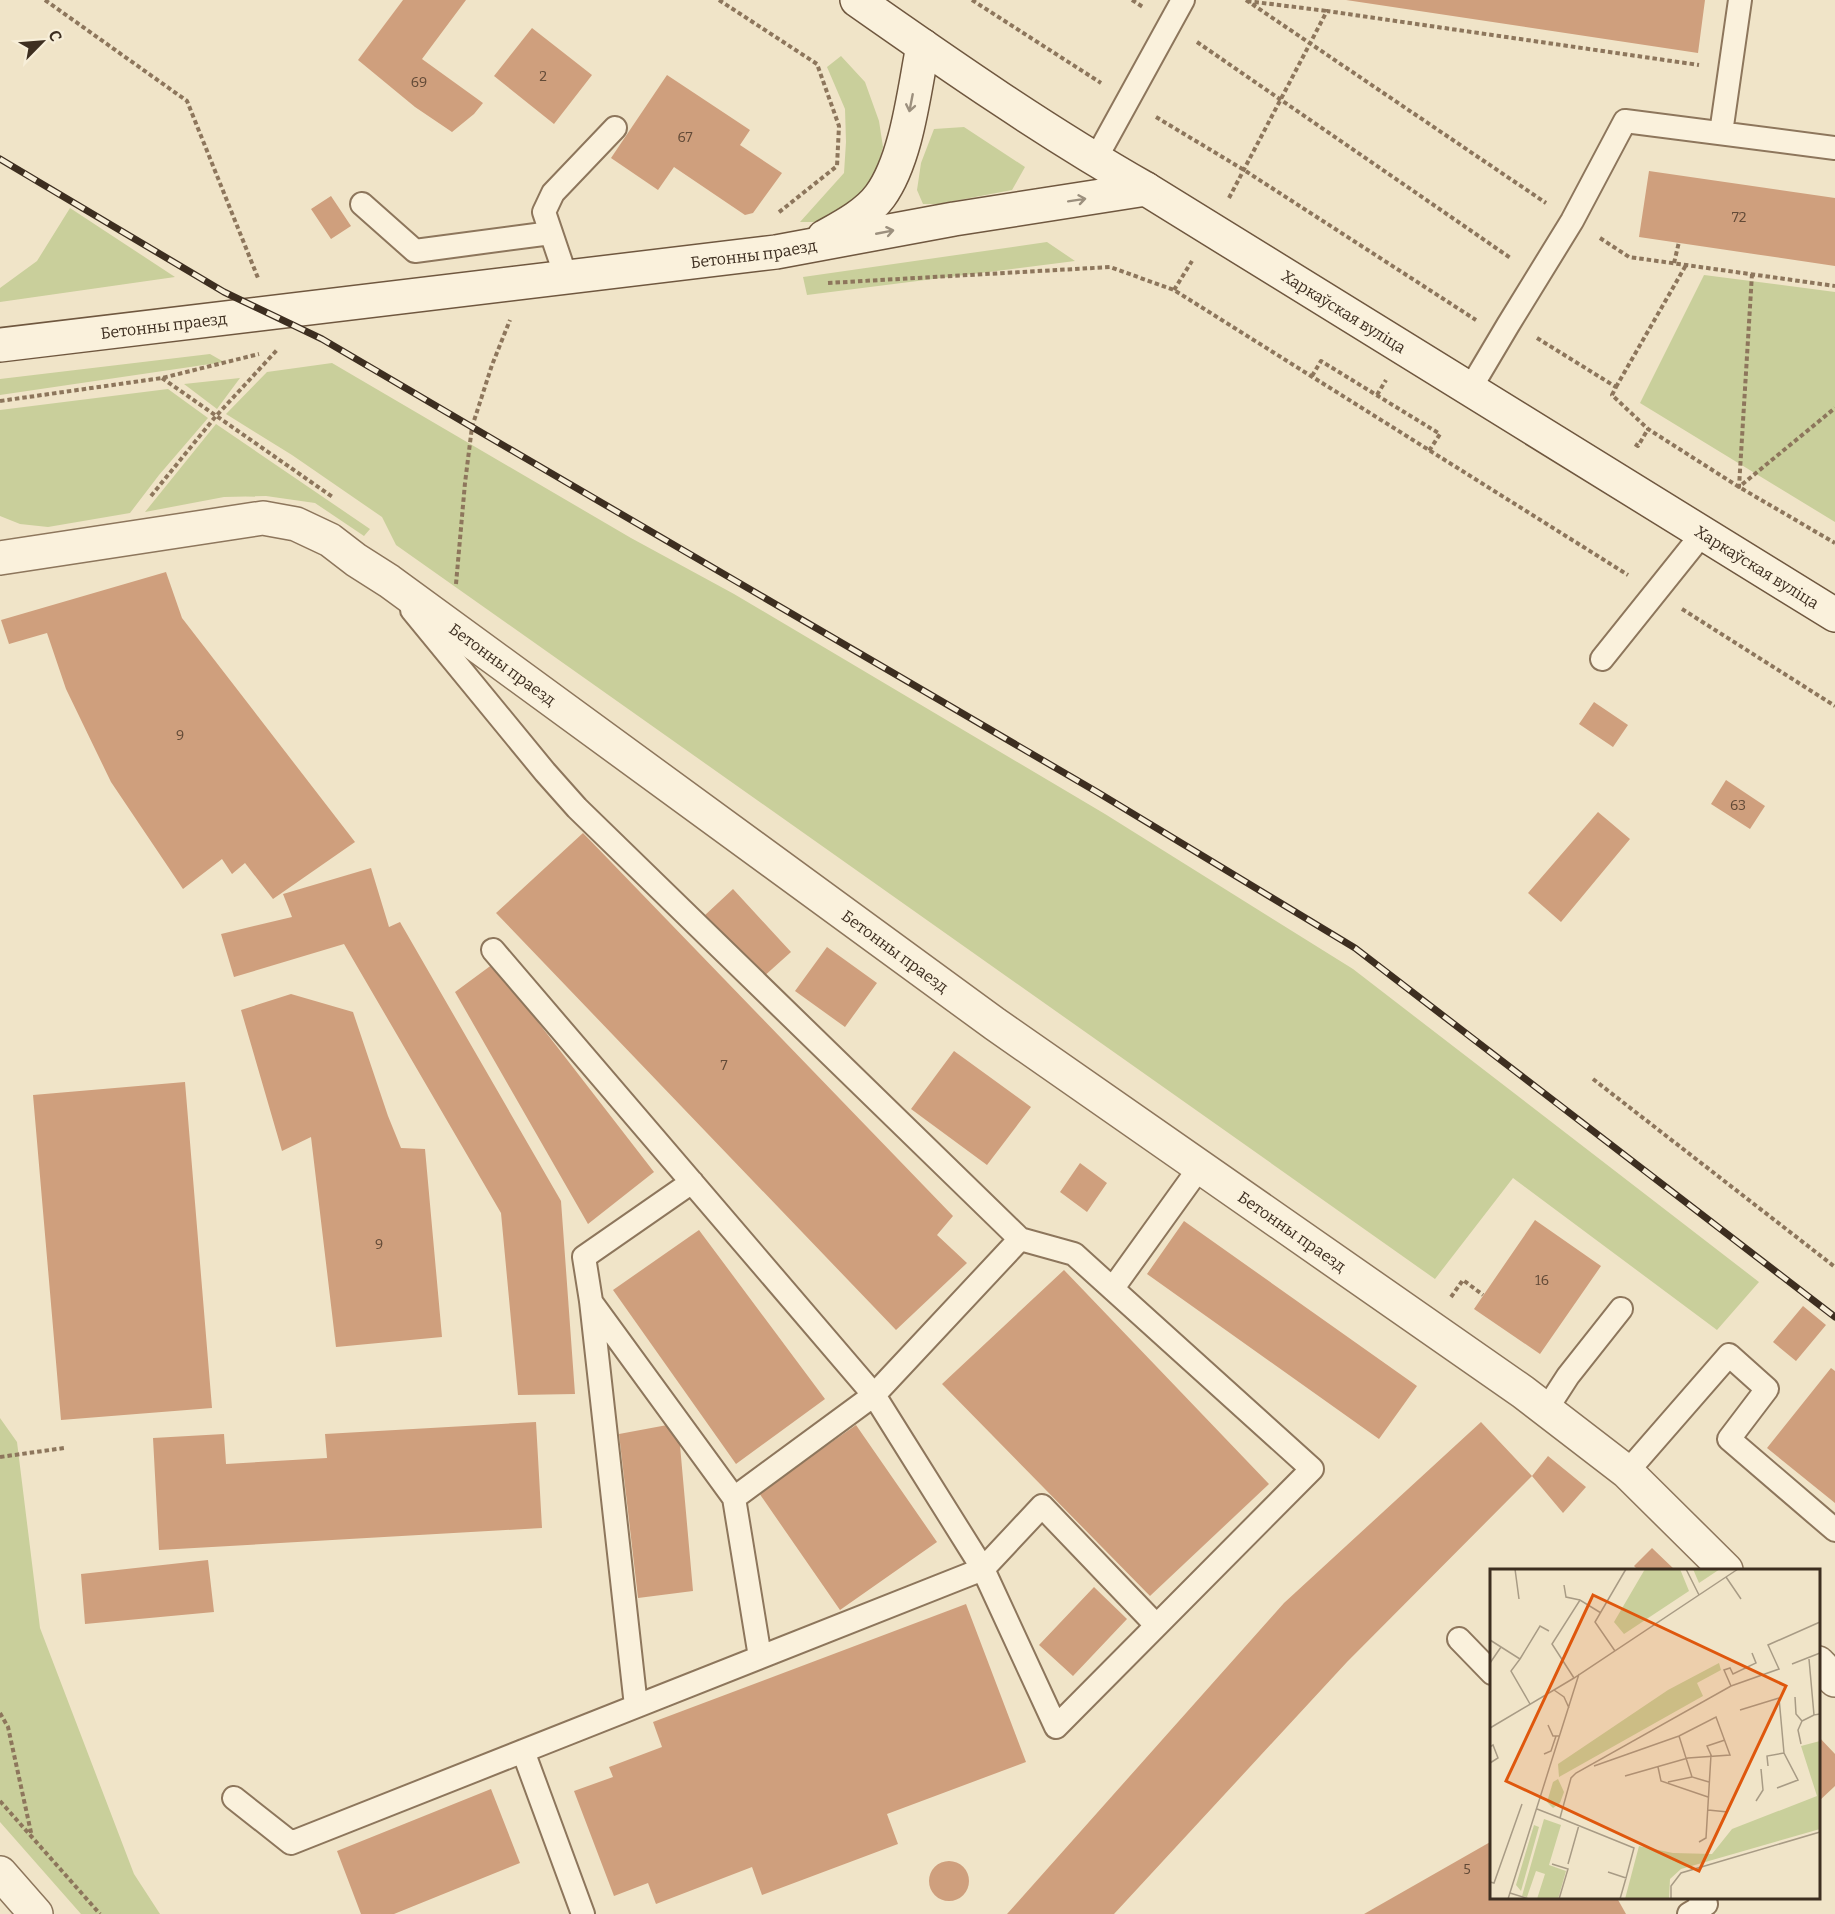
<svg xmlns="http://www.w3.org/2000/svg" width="1835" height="1914" viewBox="0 0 1835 1914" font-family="Bitter,serif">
  <rect width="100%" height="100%" fill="#f0e4c8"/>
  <path fill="#c9cf9b" d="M841 56 865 82 879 121 883 147 875 175 860 199 821 222H800L844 173 846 142 845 109 827 67Z
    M964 127 1025 167 1012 190 938 204H923L917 190 921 163 934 129Z
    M70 208 175 277 0 302V288L37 261Z
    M1047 242 1075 261 807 295 803 277Z
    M1704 275 1835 292V522L1640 403Z
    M210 354 224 362 0 395V379Z
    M332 363 631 538 734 594 1105 814 1353 969 1759 1282 1717 1330 1513 1178 1435 1279 396 545 382 517 292 455 226 414 267 372Z
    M240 378 217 409 184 384Z
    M168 389 208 418 159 475 130 513 48 527 20 524 0 516V410Z
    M216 424 370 529 364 536 315 503 266 496 224 497 145 512Z
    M0 1418 17 1442 40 1628 134 1874 160 1914H81L0 1822Z"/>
  <path fill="#cf9f7d" d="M403 0H466L422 59 483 103 474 114 452 132 415 107 358 60Z
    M1346 0H1705L1698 53Z
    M532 28 592 75 554 124 494 76Z
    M667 75 750 130 740 145 782 173 753 213 745 215 674 167 658 190 611 158Z
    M1649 171 1835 198V266L1639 237Z
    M331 196 351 226 331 239 311 209Z
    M166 572 182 618 355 842 273 899 245 863 232 874 222 859 183 889 111 782 66 689 47 633 9 644 1 620Z
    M1594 702 1628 725 1613 747 1579 724Z
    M1726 780 1765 806 1750 829 1711 804Z
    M1598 812 1630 839 1561 922 1528 893Z
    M583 833 953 1216 937 1235 967 1263 896 1330 496 913Z
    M371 868 389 927 400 922 561 1201 575 1394 518 1395 501 1213 344 944 234 977 221 934 292 917 283 894Z
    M733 889 791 952 762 978 704 916Z
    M827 947 877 983 845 1027 795 991Z
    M493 964 654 1172 588 1224 455 992Z
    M291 994 353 1012 388 1116 401 1148 425 1149 442 1337 336 1347 311 1137 282 1151 241 1010Z
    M954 1051 1031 1107 987 1165 911 1109Z
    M185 1082 212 1408 61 1420 33 1095Z
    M1080 1163 1107 1183 1087 1212 1060 1192Z
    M1535 1220 1601 1266 1540 1354 1474 1309Z
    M1184 1221 1417 1386 1379 1439 1147 1274Z
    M699 1230 825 1399 736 1464 613 1290Z
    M1064 1270 1269 1484 1150 1596 942 1384Z
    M1803 1306 1826 1325 1796 1361 1773 1342Z
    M1831 1368 1835 1371V1503L1767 1448Z
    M536 1422 542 1528 159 1550 153 1438 224 1434 226 1464 327 1458 325 1434Z
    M1481 1422 1532 1476 1347 1662 1114 1914H1007L1284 1603Z
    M678 1423 693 1591 638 1598 619 1434Z
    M856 1425 937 1542 840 1610 759 1493Z
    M1548 1456 1586 1487 1563 1513 1532 1476Z
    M1652 1548 1675 1570H1638L1634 1566Z
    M208 1560 214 1612 85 1624 81 1574Z
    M1094 1587 1127 1619 1073 1676 1039 1645Z
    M966 1604 1026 1762 887 1814 898 1844 762 1895 752 1867 656 1904 648 1883 614 1896 574 1791 613 1777 609 1767 662 1747 653 1722Z
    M1818 1736 1835 1754V1786L1818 1802Z
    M491 1789 520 1863 394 1914H361L337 1851Z
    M1492 1841V1898H1617L1626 1914H1364Z
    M929 1881a20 20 0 1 1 40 0a20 20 0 1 1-40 0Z"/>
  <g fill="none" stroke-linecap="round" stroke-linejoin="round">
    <g stroke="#8d765c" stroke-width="26">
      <path id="lane" d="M1721 133 1740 0
        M1095 160 1183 0
        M362 204 415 251 551 233
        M566 277 544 212 553 193 615 128
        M1470 389 1508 325 1572 221 1625 121 1835 148
        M412 610 545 772 577 808 1020 1239 874 1395 734 1498 760 1657
        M1602 659 1703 533
        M493 950 874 1395 983 1569 1056 1727 1312 1469 1074 1254 1020 1239
        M1113 1288 1200 1167
        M591 1302 734 1498
        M1546 1410 1568 1376 1621 1309
        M1627 1472 1729 1355 1767 1389 1729 1439 1835 1530
        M1459 1639 1492 1673
        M636 1706 591 1301 584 1257 692 1182
        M523 1751 583 1914
        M234 1798 291 1843 983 1569 1042 1506 1156 1625
        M1689 1914 1706 1904 1700 1898"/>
    </g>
    <g stroke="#8d765c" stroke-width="36">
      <g id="street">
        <path id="s1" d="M0 558 263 518 296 524 330 540 356 560 389 581 995 1024 1523 1392 1627 1472 1726 1570"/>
        <path d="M1818 1663 1835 1680"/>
        <path d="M0 1873 36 1914"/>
      </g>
    </g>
    <g stroke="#6f573f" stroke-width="36">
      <g id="secondary">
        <path id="s2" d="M857 0C951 66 1046 132 1146 189L1835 615"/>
        <path d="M824 237C842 227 867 214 880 196 907 159 914 91 923 46"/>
        <path id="s3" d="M0 345 776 252 954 219 1146 189"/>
      </g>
    </g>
    <path stroke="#8d765c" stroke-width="4" stroke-dasharray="4.5 3" stroke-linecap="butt" d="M45 0 187 101 258 278
      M719 0 817 64 839 126 837 166 778 213
      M972 0 1101 83
      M1132 0 1143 7
      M1246 0 1546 203
      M1247 1 1327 11
      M1197 42 1512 259
      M1156 117 1244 170 1476 320
      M1229 198 1327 11 1699 65
      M1600 238 1629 257 1835 286
      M1674 263 1679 242
      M1752 274 1739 487 1835 408
      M828 283 1110 267 1174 290 1628 575
      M1174 290 1192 261
      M1537 338 1616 387 1612 395 1648 429 1739 487 1835 543
      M1312 376 1321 361 1440 434 1429 451
      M162 378 334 498
      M1616 387 1686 265
      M1377 395 1386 380
      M0 401 162 378 259 354
      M1635 444 1638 446 1648 429
      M151 496 216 416 277 350
      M456 584 465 483 472 427 492 365 510 320
      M1682 609 1835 706
      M1593 1079 1835 1267
      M1451 1297 1463 1280 1483 1295
      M0 1457 64 1448
      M0 1713 8 1727 32 1837
      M0 1801 100 1914"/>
    <use href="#lane" stroke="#faf1dc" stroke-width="22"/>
    <use href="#street" stroke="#faf1dc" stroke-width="33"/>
    <use href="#secondary" stroke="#faf1dc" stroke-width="33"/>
    <g stroke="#3d2e20" stroke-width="7">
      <path id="rail" d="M0 159 224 292 322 339 472 427 1097 792 1355 948 1835 1317"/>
    </g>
    <use href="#rail" stroke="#f7eed8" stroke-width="4.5" stroke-dasharray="14" stroke-linecap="butt"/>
  </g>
  <defs><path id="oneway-shaft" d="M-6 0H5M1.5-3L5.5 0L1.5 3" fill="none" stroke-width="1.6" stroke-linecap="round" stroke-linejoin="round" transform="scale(1.5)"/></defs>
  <g stroke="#9c907e">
    <use href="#oneway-shaft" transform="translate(911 103) rotate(101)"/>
    <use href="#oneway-shaft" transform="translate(1077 200) rotate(-9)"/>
    <use href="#oneway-shaft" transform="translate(885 232) rotate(-11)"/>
  </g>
  <g text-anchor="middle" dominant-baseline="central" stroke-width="6" stroke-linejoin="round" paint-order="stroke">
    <g font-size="14" fill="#624a37">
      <text x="543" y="76">2</text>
      <text x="419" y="82">69</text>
      <text x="685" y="137">67</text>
      <text x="1739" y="217">72</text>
      <text x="180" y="735">9</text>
      <text x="1738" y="805">63</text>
      <text x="724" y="1065">7</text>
      <text x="379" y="1244">9</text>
      <text x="1542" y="1280">16</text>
      <text x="1467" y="1869">5</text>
    </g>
    <g font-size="16" fill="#3d2e20" stroke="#f7eed8">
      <text stroke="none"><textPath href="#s3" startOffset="759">Бетонны праезд</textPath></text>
      <text stroke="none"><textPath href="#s2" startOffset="578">Харкаўская вуліца</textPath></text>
      <text stroke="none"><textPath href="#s3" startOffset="165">Бетонны праезд</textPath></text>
      <text stroke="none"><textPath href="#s2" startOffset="1064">Харкаўская вуліца</textPath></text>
      <text stroke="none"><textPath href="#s1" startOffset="550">Бетонны праезд</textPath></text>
      <text stroke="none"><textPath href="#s1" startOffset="1036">Бетонны праезд</textPath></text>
      <text stroke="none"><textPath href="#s1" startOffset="1522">Бетонны праезд</textPath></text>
    </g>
  </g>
  <g transform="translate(1490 1569)">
    <rect width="330" height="330" fill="#f0e4c8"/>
    <path d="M155 0H190L199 22 134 65 124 53ZM203 0H230L209 14ZM229 94 231 101 207 114 213 127 69 208 68 195 178 121ZM330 172V260L191 300 180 310 179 330H135L149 277 183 284 222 285 242 260 327 227 311 177ZM68 210 74 223 70 234 63 239 57 233 63 213ZM54 250 71 256 59 296 76 302 68 330H47L55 305 46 302 37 328 32 327ZM44 256 49 258 31 322 26 316Z" fill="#c9cf9b"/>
    <path fill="none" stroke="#a89b85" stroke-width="1.5" d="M25 0 29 30M196 0 209 26M236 8 251 30M74 16 76 28 90 31M0 71 30 90 21 102 40 135M125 82 105 53 136 0M30 90 50 57 59 62M319 90 324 146 330 145M0 94 11 78M302 95 330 84M84 109 62 75 90 31 111 44M241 117 234 101 240 99 243 105 266 94 262 84M64 121 74 128 79 139M305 128 306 145 312 152 324 146M250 141 289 129 294 184 308 211 287 219M58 156 63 167H69M0 159 84 109 248 0M311 175 308 161 312 152M0 178 3 176 8 189 0 194M54 185 61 182 66 167M104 197 189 167 202 208 219 213M278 197 277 187 294 184M168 198 171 212 218 228M135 207 198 189 240 186 226 148 189 167M178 213 202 208M266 232 273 221 271 200M47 240 70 249 81 209 86 204 241 117 289 100 278 76 330 53M218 241 238 243M70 249 144 279 136 309 118 303M209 273 216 269 221 186 217 177 235 171M62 295 78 300 69 330M78 295 89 256M0 313 4 314 32 235M20 324 39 330M18 330 89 105M130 330 136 309M181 330V317L191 304 330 263"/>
    <path fill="#df570d" fill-opacity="0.15" stroke="#df570d" stroke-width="3" d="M103 26 296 117 209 302 16 212Z"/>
    <rect width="330" height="330" fill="none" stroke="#3d2e20" stroke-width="3"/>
  </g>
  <g transform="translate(42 42) rotate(65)" stroke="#f7eed8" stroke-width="4.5" paint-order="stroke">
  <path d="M0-4.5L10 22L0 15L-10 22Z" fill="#3d2e20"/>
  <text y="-9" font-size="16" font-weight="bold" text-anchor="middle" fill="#3d2e20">С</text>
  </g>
</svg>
